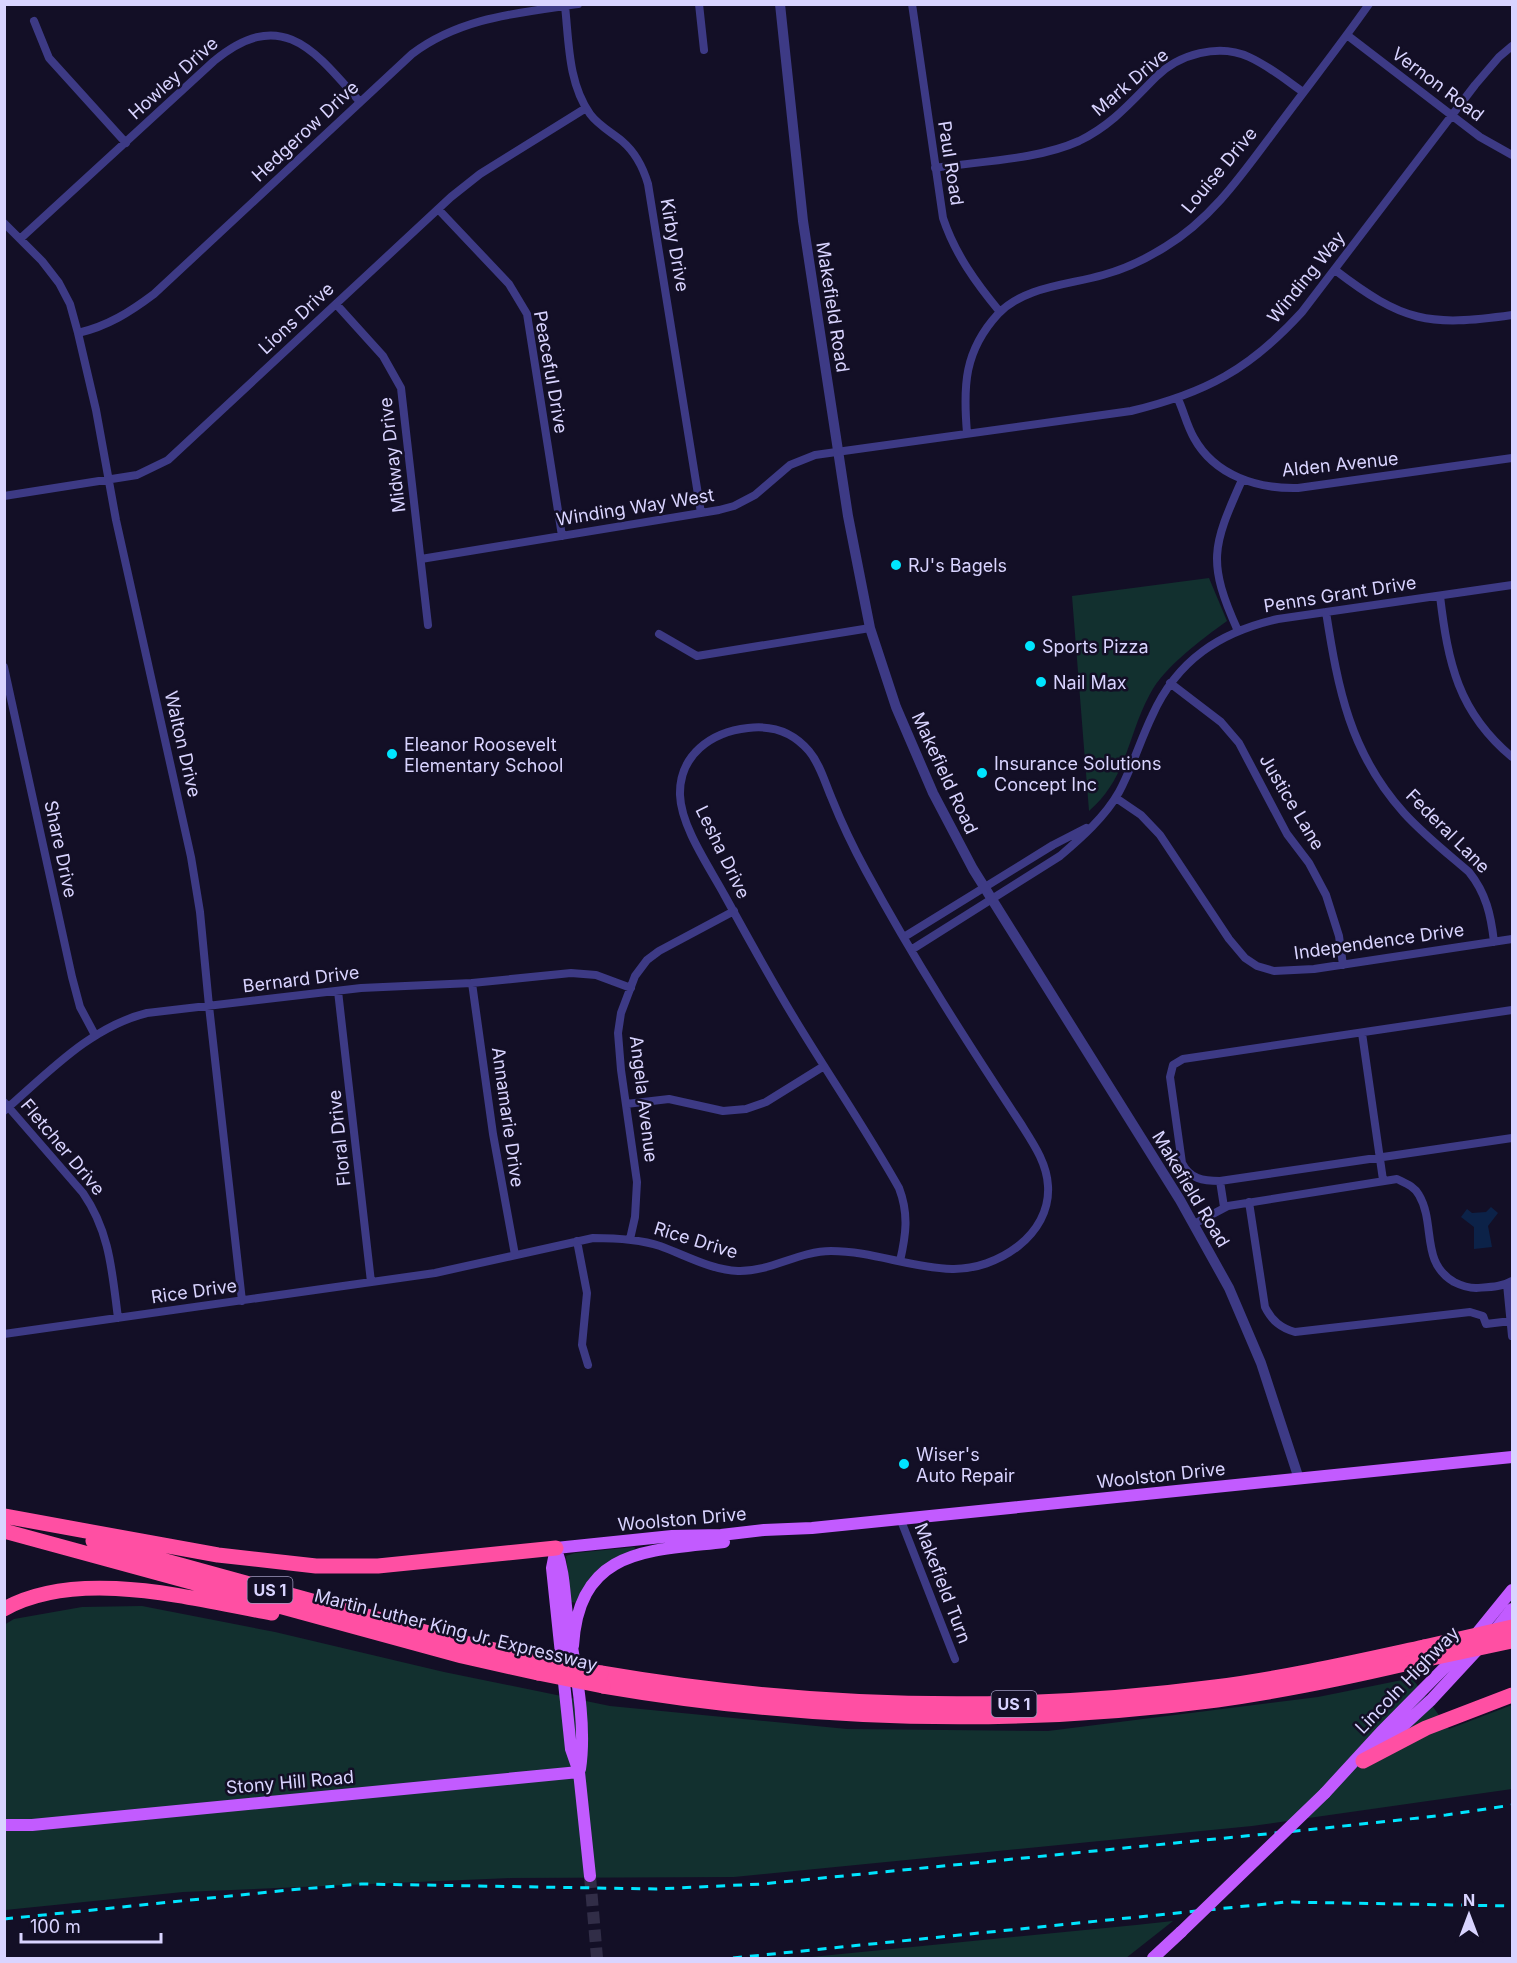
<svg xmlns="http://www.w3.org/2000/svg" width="1517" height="1963" viewBox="0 0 1517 1963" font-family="Inter,sans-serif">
  <rect width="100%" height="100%" fill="#130f26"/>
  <path fill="#12302f" d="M1209 578 1227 621C1202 639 1164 667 1150 694 1127 736 1128 777 1089 811L1072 596Z
    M635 1547 634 1550 577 1603 571 1602 566 1556 575 1553Z
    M142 1606 275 1632 444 1672 610 1706 847 1729 1048 1731 1318 1697 1412 1678 1449 1729 1512 1705V1789L1252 1826 734 1877 511 1878 183 1892 5 1910 4 1625 14 1619 82 1607Z
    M1173 1921 1126 1958H801L1136 1925Z"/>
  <path fill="#0c2248" d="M1491 1207 1498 1213 1488 1226 1492 1247 1474 1249V1227L1461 1217 1467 1209 1472 1213 1486 1212Z"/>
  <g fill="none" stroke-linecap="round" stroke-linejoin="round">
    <path stroke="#312d47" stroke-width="12" stroke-dasharray="12 6" stroke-linecap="butt" d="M590 1876 597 1958"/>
    <path stroke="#3d3a85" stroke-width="8" d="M699 4 704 50
      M912 4 943 218C955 254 976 283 1000 312
      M565 6C569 42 568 83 590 114 598 125 611 132 622 141 635 152 643 167 648 184L701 513
      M34 21 49 58 126 143
      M1347 35 1480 137 1512 155
      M935 168C980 161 1037 160 1079 141 1112 125 1131 102 1156 77 1179 54 1219 43 1249 57 1269 66 1286 80 1303 92
      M438 209 509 284 527 314 562 536
      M4 223 42 261 59 283 70 304 78 333 96 410 116 520 191 857 200 912 209 1006 242 1301
      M20 239 214 61C282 5 315 51 360 102
      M1335 270C1403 322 1428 327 1512 315
      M336 304 383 356 401 388 428 625
      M78 333C108 326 130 312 154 294L412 54C461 17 519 13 578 4
      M1178 399C1184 412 1187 426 1194 438 1215 476 1258 489 1298 488L1512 458
      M967 433C963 386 964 351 998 314 1025 286 1068 285 1103 275 1125 269 1146 259 1165 247 1215 217 1247 167 1282 121 1311 82 1341 44 1369 4
      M4 496 137 475 168 460 451 197 480 174 586 108
      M421 559 719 510 734 506 755 495 790 465 815 455 1131 411C1206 393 1250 369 1302 312L1475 85 1499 57 1512 46
      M1440 596C1448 663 1458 712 1512 757
      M1326 612C1338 689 1350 753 1404 813 1424 835 1447 853 1469 872 1486 893 1491 915 1494 942
      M1238 631C1207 562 1212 547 1242 480
      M659 634 697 656 870 628
      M4 667 72 977 80 1007 95 1035
      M1170 683 1221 722 1239 743 1287 834 1309 863 1326 895 1339 936 1343 965
      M1116 798 1141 815 1160 835 1229 939 1245 958 1257 966 1274 971 1314 969 1512 939
      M904 937 1053 845 1086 828
      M911 950 1060 856C1081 838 1105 817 1119 792 1132 768 1140 741 1152 716 1177 660 1220 632 1278 619L1512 585
      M472 983 493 1134 515 1255
      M338 991 371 1282
      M1512 1010 1183 1059 1173 1065 1170 1077 1182 1163C1190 1179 1203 1181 1220 1181L1512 1138
      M1362 1033 1383 1180
      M4 1102 83 1193C110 1232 112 1272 118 1318
      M626 1104 669 1099 723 1111 746 1109 766 1102 824 1066
      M4 1111C48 1073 90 1027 147 1013L361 988 472 983 571 973 596 975 631 988
      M1220 1181 1224 1207
      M1249 1202 1265 1307C1272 1321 1281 1328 1295 1332L1470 1312 1483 1316 1486 1324 1511 1321
      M1194 1224 1228 1206 1397 1179C1405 1183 1414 1186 1419 1195 1436 1224 1420 1262 1454 1282 1462 1286 1468 1288 1476 1288 1489 1287 1502 1287 1512 1281
      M630 1239 635 1217 637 1182 621 1070 618 1033 621 1013 635 976 647 960 659 951 734 911
      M577 1241 587 1293 582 1345 588 1365
      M1507 1284 1512 1336
      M4 1334 435 1273 593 1238C616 1238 639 1239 660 1246 685 1255 711 1270 738 1271 770 1272 799 1251 831 1251 872 1251 911 1268 952 1269 997 1270 1051 1235 1048 1186 1047 1163 1033 1143 1021 1124 967 1042 913 958 866 871 853 847 842 824 832 799 825 783 820 764 809 751 793 732 772 725 748 728 711 732 679 755 680 795 681 827 710 868 725 896 748 938 771 980 796 1021 830 1077 867 1131 899 1188 909 1214 906 1235 900 1261
      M900 1518 955 1659"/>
    <path stroke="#3d3a85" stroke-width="10" d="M780 4 803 221 848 516 870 628 896 707 933 793 973 869 1180 1200 1229 1288 1261 1363 1299 1479"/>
    <path stroke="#c25bff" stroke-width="12" d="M556 1548 672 1536 721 1535 764 1530 812 1528 1512 1457
      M556 1548 552 1568 571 1749 579 1772 590 1876
      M556 1549C565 1573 564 1597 568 1622 575 1668 587 1723 580 1769
      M1493 1633 1512 1609
      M1473 1638 1512 1590
      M573 1646C579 1548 648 1551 724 1542
      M1379 1748 1431 1700 1481 1646
      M1325 1793 1381 1732 1461 1651
      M4 1825H32L579 1772
      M1153 1958 1181 1932"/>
    <path stroke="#ff4fa3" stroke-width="15" d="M4 1516 218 1555 316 1566H378L556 1548
      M4 1531 462 1656 538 1673
      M93 1541 465 1643 536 1660
      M4 1609C79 1567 193 1599 272 1613
      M601 1673C805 1708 1010 1714 1215 1687 1285 1678 1355 1662 1424 1647
      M603 1686C807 1721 1012 1727 1217 1700 1282 1691 1345 1678 1409 1663
      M1363 1761 1426 1728 1512 1695"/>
    <path stroke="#00e5ff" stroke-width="3" stroke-dasharray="9 8" stroke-linecap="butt" d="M4 1919 289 1890 361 1884 656 1889 762 1884 1306 1830 1446 1815 1512 1805
      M733 1958 1286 1902 1512 1906"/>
    <path stroke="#c25bff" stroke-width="12" d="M1181 1932 1325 1793"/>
    <path stroke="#ff4fa3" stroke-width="15" d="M1424 1647 1512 1627
      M536 1660 601 1673
      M1409 1663 1512 1641
      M538 1673 603 1686"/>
  </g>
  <g fill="#00e5ff" stroke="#130f26" stroke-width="2">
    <circle cx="896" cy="565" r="6"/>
    <circle cx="1030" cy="646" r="6"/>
    <circle cx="1041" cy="682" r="6"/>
    <circle cx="392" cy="754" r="6"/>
    <circle cx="982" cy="773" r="6"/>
    <circle cx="904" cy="1464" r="6"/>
  </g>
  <g text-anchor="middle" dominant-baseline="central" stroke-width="5" stroke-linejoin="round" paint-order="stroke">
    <g fill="#130f26" stroke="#9e99be" stroke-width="1.5">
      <rect x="247.5" y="1577" width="45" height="26" rx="4.5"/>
      <rect x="991.5" y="1691" width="45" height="26" rx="4.5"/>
    </g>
    <g font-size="16" font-weight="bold" fill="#d9d4ff">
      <text x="270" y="1590">US 1</text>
      <text x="1014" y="1704">US 1</text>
    </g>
    <g font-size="18" fill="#d9d4ff" stroke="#130f26">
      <text transform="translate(173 78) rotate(-42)">Howley Drive</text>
      <text transform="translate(1130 82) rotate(-40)">Mark Drive</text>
      <text transform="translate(1438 84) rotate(37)">Vernon Road</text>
      <text transform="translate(305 131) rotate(-43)">Hedgerow Drive</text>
      <text transform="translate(951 163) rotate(81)">Paul Road</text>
      <text transform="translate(1219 170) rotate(-50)">Louise Drive</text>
      <text transform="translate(675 245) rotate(80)">Kirby Drive</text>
      <text transform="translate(1306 277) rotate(-51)">Winding Way</text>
      <text transform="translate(833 307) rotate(81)">Makefield Road</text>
      <text transform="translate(296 318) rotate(-43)">Lions Drive</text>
      <text transform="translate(551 372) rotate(80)">Peaceful Drive</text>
      <text transform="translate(392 455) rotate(-97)">Midway Drive</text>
      <text transform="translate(1340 464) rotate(-6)">Alden Avenue</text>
      <text transform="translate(635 507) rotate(-9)">Winding Way West</text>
      <text transform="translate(1340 594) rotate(-9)">Penns Grant Drive</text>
      <text transform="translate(183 744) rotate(77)">Walton Drive</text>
      <text transform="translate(945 773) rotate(65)">Makefield Road</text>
      <text transform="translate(1292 802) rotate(59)">Justice Lane</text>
      <text transform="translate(1448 831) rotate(45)">Federal Lane</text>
      <text transform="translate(61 849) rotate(78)">Share Drive</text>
      <text transform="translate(723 852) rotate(64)">Lesha Drive</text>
      <text transform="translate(1379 941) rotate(-8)">Independence Drive</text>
      <text transform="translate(301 979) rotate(-7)">Bernard Drive</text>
      <text transform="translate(644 1099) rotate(83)">Angela Avenue</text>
      <text transform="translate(508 1117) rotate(82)">Annamarie Drive</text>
      <text transform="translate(339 1138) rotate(-96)">Floral Drive</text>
      <text transform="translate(63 1147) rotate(50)">Fletcher Drive</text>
      <text transform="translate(1191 1189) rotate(59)">Makefield Road</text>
      <text transform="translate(696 1240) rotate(17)">Rice Drive</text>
      <text transform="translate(194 1291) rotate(-8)">Rice Drive</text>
      <text transform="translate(1161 1475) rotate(-6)">Woolston Drive</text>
      <text transform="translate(682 1519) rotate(-5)">Woolston Drive</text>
      <text transform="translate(943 1583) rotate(69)">Makefield Turn</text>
      <text transform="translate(456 1630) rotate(14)">Martin Luther King Jr. Expressway</text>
      <text transform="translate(1407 1680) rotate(-46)">Lincoln Highway</text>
      <text transform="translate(290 1782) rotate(-5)">Stony Hill Road</text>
    </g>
    <g font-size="18" fill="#d9d4ff" stroke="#130f26" text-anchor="start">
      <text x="908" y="565">RJ's Bagels</text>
      <text x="1042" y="646">Sports Pizza</text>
      <text x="1053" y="682">Nail Max</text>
      <text x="404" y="744">Eleanor Roosevelt<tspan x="404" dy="21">Elementary School</tspan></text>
      <text x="994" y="763">Insurance Solutions<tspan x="994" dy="21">Concept Inc</tspan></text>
      <text x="916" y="1454">Wiser's<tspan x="916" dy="21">Auto Repair</tspan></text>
    </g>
  </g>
  <rect width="1517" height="1963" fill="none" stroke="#d9d4ff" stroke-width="12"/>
  <g transform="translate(1469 1915)" stroke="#130f26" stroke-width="4.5" paint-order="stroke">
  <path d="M0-4.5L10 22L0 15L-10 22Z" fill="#d9d4ff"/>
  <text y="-9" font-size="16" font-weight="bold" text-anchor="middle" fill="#d9d4ff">N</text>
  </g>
  <path d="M21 1933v9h140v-9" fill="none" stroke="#d9d4ff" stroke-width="3"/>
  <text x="30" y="1933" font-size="18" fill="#d9d4ff" stroke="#130f26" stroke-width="4.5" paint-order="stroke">100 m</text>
</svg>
